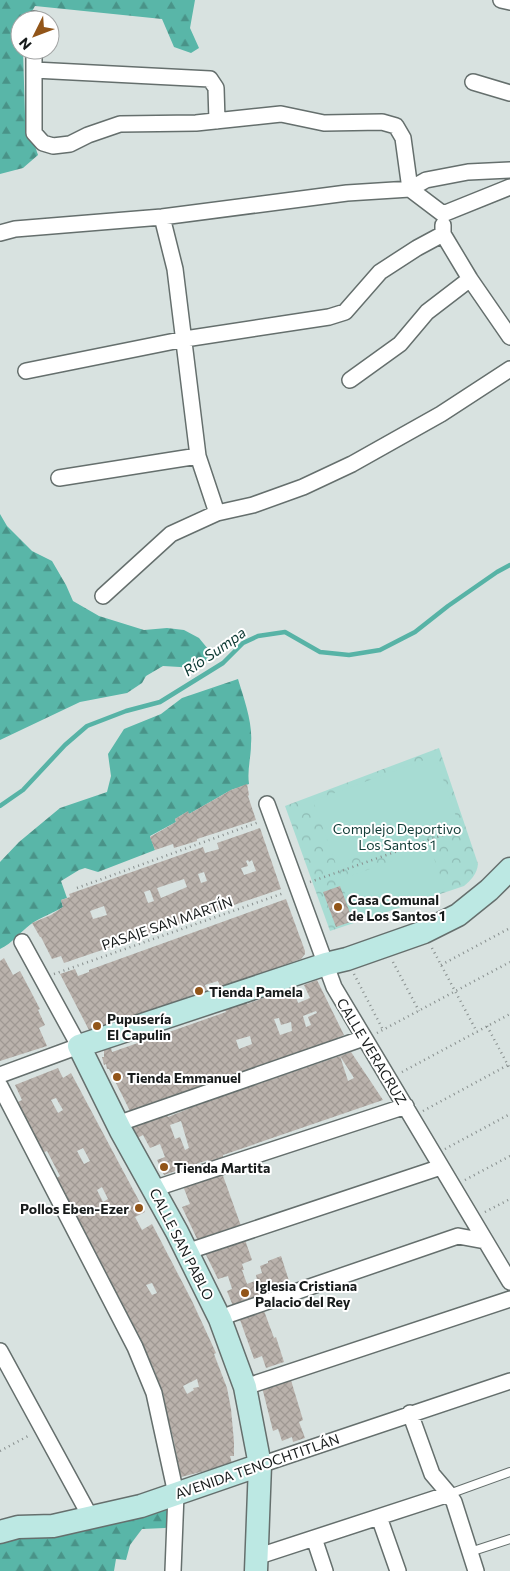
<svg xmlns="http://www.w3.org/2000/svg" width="510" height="1571" viewBox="0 0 510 1571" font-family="Commissioner,sans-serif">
  <defs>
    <pattern id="forest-firs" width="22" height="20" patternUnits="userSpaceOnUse" patternTransform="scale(1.25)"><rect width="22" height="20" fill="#59b6a8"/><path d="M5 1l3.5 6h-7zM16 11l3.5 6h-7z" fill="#499388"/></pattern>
    <pattern id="park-crowns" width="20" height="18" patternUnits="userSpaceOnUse" patternTransform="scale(1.25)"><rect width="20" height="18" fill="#a7dcd3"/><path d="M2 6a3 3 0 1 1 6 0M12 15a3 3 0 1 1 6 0" fill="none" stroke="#8fbcb5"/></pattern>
    <pattern id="building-cross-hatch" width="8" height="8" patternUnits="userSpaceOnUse" patternTransform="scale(1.25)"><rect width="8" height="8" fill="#bab2ac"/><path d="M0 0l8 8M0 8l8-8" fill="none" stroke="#9f9893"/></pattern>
  </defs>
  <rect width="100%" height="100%" fill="#d8e2e0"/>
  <path fill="url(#forest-firs)" d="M0 0H195L190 28 199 48 191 53 174 47 162 19 35 6 27 20H20V50H23L25 116 38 155 23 168 0 174Z
    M0 514 7 526 32 551 52 561 66 585 73 601 99 616 144 630 167 628 184 630 199 638 208 649V660L197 668 163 666 146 676 142 683 127 693 80 702 0 740Z
    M238 679C244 699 253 723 251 744 251 758 247 770 249 784L231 790 189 814 187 812 175 819 176 822 150 836 155 850 98 872 85 868 79 870 61 881 67 898 61 900 63 907C53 913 41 917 31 924 20 932 13 943 0 949V862L19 842 60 808 107 792 111 776 108 754 124 729 161 714 182 698Z
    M172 1508V1526L165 1528 142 1529 130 1545 126 1560 116 1559 114 1571H0V1543L25 1537H51Z"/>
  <path fill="url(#park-crowns)" d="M439 748 478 864C477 874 471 880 464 886L330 931 285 806Z"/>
  <path fill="#a7dcd3" d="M435 756 458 822 336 864 313 801Z
    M430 847 445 889 355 920 340 880Z"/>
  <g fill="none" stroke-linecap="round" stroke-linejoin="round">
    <path stroke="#57b3a6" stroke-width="4.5" d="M0 806 23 790 65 745 87 726 126 711 160 702 223 663 243 643 258 636 285 632 320 652 349 655 380 650 415 632 448 606 497 572 510 565"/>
  </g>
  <path fill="url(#building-cross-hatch)" fill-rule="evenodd" d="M247 784 249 795 248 796 256 820 197 839V841L174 848 173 844 155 850 150 837 176 822 175 819 188 811 189 814 231 790Z
    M260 828 281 889 64 963 61 956 52 959 41 937H40L32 923 51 915 63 907 61 900 70 897 69 894 203 847 205 853 219 849 217 843ZM248 860 249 862 252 860 256 871 244 875 241 868 248 866 246 861ZM204 872 207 881 201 883 198 874ZM184 879 187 887 161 898 157 888ZM150 890 154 901 148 903 144 892ZM104 906 107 915 93 919 90 911Z
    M340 886 353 921 336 927 323 892Z
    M286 899 305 951V954L301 959 221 988 218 981 205 985 207 990 90 1032 60 974 75 969 78 976 89 972V970Z
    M4 958 13 975 20 971 40 1009 38 1010 45 1025 39 1028 47 1046 0 1061V961Z
    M317 980 344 1035 327 1043 192 1089 193 1091 166 1100 165 1098 130 1111 109 1069H107L106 1064 104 1065 102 1057H104V1050L111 1048 112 1052 115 1051 226 1012 225 1010 247 1002V1004L266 997V996L280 991 281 992 293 988 298 1003 310 998 304 985ZM316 1011 317 1013 308 1017 311 1025 306 1027 303 1016ZM279 1018 281 1025 291 1022 292 1031 280 1035 274 1019ZM250 1036 252 1044 239 1049 236 1040Z
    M351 1052 383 1100 223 1155V1157L209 1162 208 1160 164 1175 157 1160 165 1157 160 1144 150 1148 143 1135 137 1138 131 1126 162 1111 164 1116 167 1115 168 1117 190 1108 188 1105 204 1102 340 1056 348 1081 354 1078 340 1056ZM181 1121 189 1148 185 1150 180 1137 175 1139 170 1125Z
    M58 1068 63 1078 71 1073 145 1212 135 1217 142 1230 152 1224 192 1301 216 1353 214 1354 227 1388 231 1409 234 1442V1456H230L232 1464 181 1477 173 1437 161 1396H164L153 1367 82 1229H83L55 1179 60 1176 47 1151 42 1153 16 1103 22 1100 15 1085ZM56 1098 63 1110 58 1113 51 1100ZM83 1148 90 1161 84 1164 77 1151ZM102 1187 108 1199 103 1202 97 1190ZM152 1283 157 1293 152 1295 146 1285ZM197 1379 199 1387 193 1388 194 1390 187 1394 183 1386Z
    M222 1173 241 1226 198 1241 182 1207 190 1204 183 1186Z
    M244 1237 252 1260 242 1264 244 1270H242L247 1284 257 1280 256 1275 262 1273 260 1266 268 1263V1261L281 1256 291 1287 233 1306 227 1291 232 1289 228 1276 218 1279 204 1251Z
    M263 1308 274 1338 276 1337 284 1362 266 1368 262 1356 254 1359 239 1317Z
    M290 1377 303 1420 299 1422 305 1438 293 1442 292 1437 282 1441 278 1429 273 1431 262 1387Z"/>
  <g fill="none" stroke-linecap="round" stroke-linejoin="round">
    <g stroke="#656f6d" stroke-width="10">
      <path id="lane" d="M449 1494 510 1472
        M470 1552 510 1539"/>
    </g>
    <g stroke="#656f6d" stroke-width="18">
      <path id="street" d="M501 0 510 2
        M34 19V20
        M34 50V133L43 143 53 146 70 144 88 135 120 124 196 123 281 114 324 123 382 122 396 126 403 138 410 189 426 180 468 172 510 170
        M34 70 210 79 216 88 217 121
        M473 82 510 93
        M162 217 175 269 198 456 217 513
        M443 225V234L470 279 510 337
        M0 233 15 229 162 217 347 193 410 189 443 214 510 187
        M26 371 185 339 329 317 345 312 380 272 417 248 443 234
        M350 380 400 344 427 312 470 279
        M59 478 198 456
        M103 596 171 534 217 513 253 505 303 487 352 464 441 414 510 369
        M267 804 334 987 510 1282
        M0 1075 79 1046 22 942
        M0 1086 135 1347 154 1393 176 1494 173 1571
        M117 1124 364 1038
        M153 1189 406 1106
        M186 1252 441 1167
        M220 1319 231 1314 458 1236 485 1241
        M0 1351 91 1518
        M245 1387 510 1299
        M410 1413 432 1474 449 1494 454 1502 476 1571
        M260 1465 510 1381
        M379 1517 398 1571
        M314 1538 325 1571
        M256 1557 449 1494"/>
    </g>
    <g stroke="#656f6d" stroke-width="25">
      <path id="secondary" d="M0 1532 18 1527 53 1526 141 1506 260 1465
        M256 1571 260 1465 245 1387 220 1319 177 1232 121 1131 79 1046 326 964 347 959 424 932 458 915 489 890 510 869"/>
    </g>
    <path stroke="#878e8d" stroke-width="2.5" stroke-dasharray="1 4" stroke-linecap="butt" d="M310 882 457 830
      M77 888 259 822
      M432 948 477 1032
      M393 962 419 1011
      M441 965 510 928
      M54 974 284 893
      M354 974 383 1030
      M487 1026 510 1069
      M377 1033 510 962
      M402 1072 510 1014
      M423 1111 508 1065
      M445 1149 510 1114
      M465 1180 510 1156
      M485 1212 510 1199
      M0 1451 30 1435"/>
    <use href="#lane" stroke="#fff" stroke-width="8"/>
    <use href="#street" stroke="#fff" stroke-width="15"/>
    <use href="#secondary" stroke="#bce8e3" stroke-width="22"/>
  </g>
  <g fill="#925519" stroke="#fff" stroke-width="2">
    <circle cx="338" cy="907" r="5"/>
    <circle cx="199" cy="991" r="5"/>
    <circle cx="97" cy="1026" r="5"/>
    <circle cx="117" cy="1077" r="5"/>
    <circle cx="164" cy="1167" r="5"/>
    <circle cx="139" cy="1208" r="5"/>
    <circle cx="245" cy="1293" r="5"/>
  </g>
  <g text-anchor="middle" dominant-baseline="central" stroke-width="4" stroke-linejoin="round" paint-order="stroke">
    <g font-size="14" fill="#113c37" stroke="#fff">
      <text x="397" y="828">Complejo Deportivo<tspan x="397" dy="16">Los Santos 1</tspan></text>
    </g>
    <g font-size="14" font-weight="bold" fill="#171b1b" stroke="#fff" text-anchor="start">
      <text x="348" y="899">Casa Comunal<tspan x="348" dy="16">de Los Santos 1</tspan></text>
      <text x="209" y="991">Tienda Pamela</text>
      <text x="107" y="1018">Pupusería<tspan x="107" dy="16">El Capulin</tspan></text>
      <text x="127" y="1077">Tienda Emmanuel</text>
      <text x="174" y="1167">Tienda Martita</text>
      <text x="129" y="1208" text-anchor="end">Pollos Eben-Ezer</text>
      <text x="255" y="1285">Iglesia Cristiana<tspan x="255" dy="16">Palacio del Rey</tspan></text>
    </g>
    <g font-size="14" fill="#171b1b" stroke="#fff">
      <text transform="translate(167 923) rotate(-19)">PASAJE SAN MARTÍN</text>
      <text transform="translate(372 1051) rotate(59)">CALLE VERACRUZ</text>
      <text transform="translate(182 1244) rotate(63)">CALLE SAN PABLO</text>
      <text transform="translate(257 1466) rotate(-19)">AVENIDA TENOCHTITLÁN</text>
    </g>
    <g font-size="15" font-style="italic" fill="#0a3731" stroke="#fff">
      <text transform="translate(214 651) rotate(-35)">Río Sumpa</text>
    </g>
  </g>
  <g transform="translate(35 35) rotate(228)"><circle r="24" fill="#ffffff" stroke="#a2a4a4"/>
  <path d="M0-4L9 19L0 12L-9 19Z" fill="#925519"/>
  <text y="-8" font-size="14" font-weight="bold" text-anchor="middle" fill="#171b1b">N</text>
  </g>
</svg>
